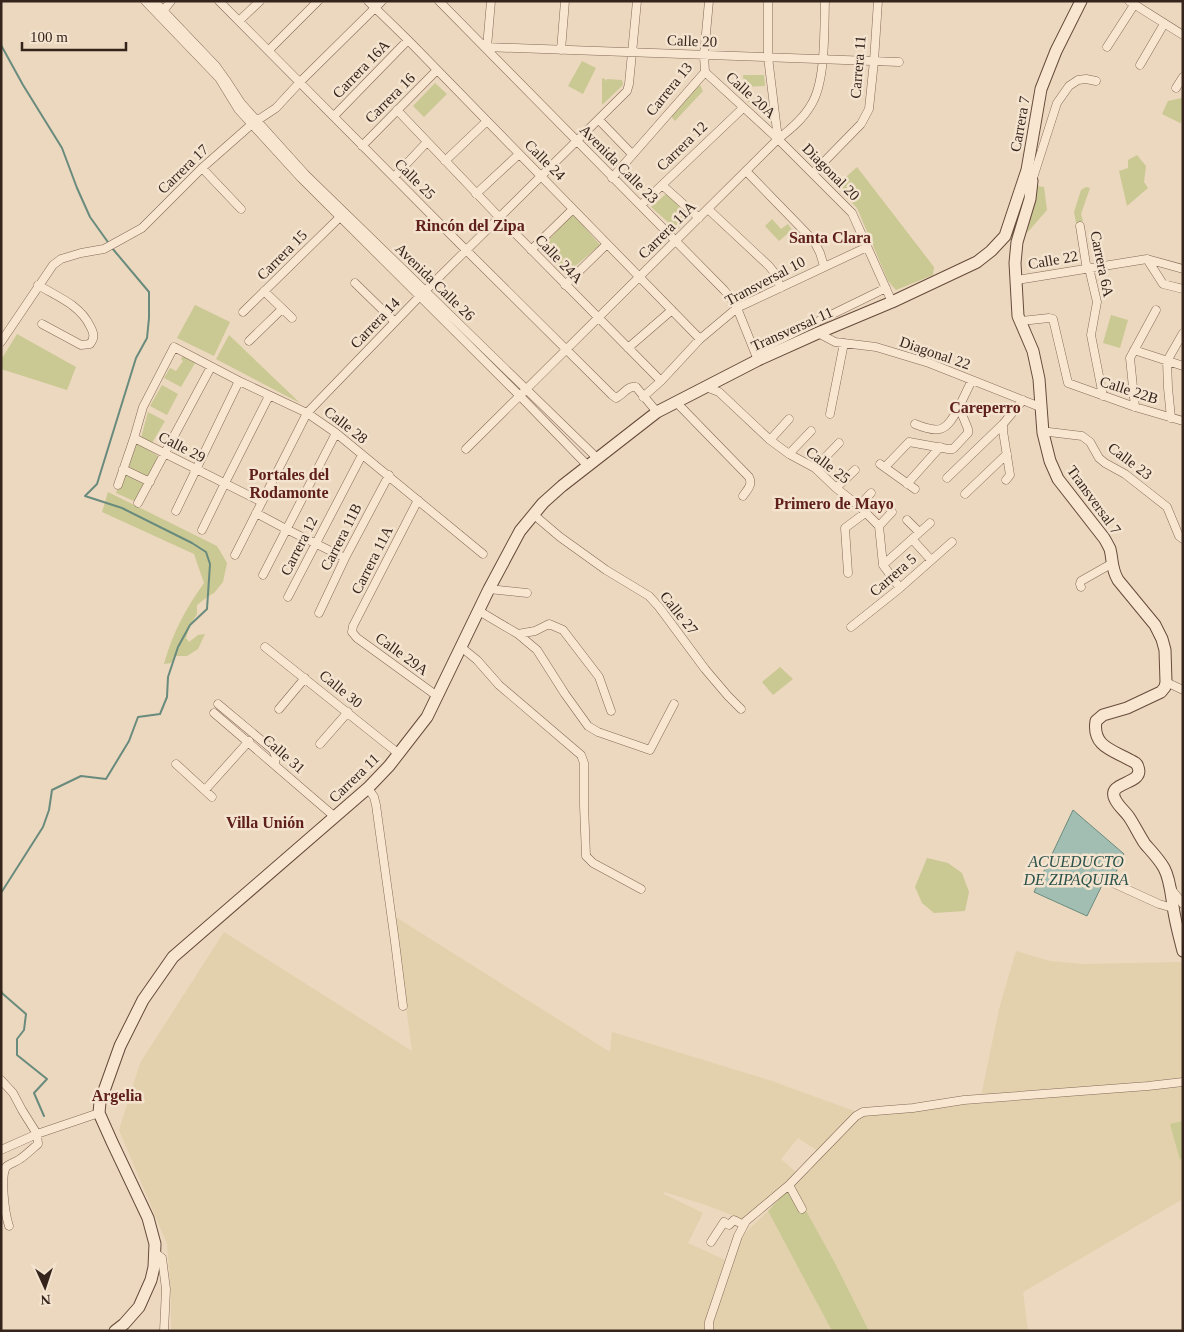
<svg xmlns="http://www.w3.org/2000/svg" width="1184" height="1332" viewBox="0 0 1184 1332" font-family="Georgia,serif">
  <rect width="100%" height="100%" fill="#ecd8be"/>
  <path fill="#e2d1ac" d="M394 916 610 1052 612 1032 769 1080 857 1112 818 1151 798 1138 781 1159 797 1173 744 1220 706 1205 664 1192V1194L703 1213 688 1243 725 1260 707 1319V1331H171V1294L167 1244 119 1130 140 1063 224 932 412 1051Z
    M1016 951 1050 961 1083 964 1181 962 1183 970V1080L981 1097 999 1009Z
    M1183 1084V1199L1023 1292 1028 1331H869L836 1265 792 1185 814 1165 863 1112 1011 1101Z
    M768 1211 807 1284 832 1331H712V1323L739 1241 744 1234Z"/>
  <path fill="#cac893" d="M582 61 596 68 583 94 568 86Z
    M743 75H764L765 86 744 87Z
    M602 78 605 79 606 81 607 79 622 80 623 85 602 105Z
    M435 83 447 94 424 117 413 106Z
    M699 83 703 91 675 121 670 115Z
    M1182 98 1183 120 1180 123 1162 114 1168 101Z
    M769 100 773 124 747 101Z
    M1137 155 1146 166 1144 182 1148 188 1127 206 1119 171 1128 168V160Z
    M857 167 934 267 933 275 896 290 888 281 857 208 836 186Z
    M1037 186 1044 187 1047 210 1027 233Z
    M1086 187 1090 188 1081 214 1083 221 1077 228 1074 212 1081 190Z
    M667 193 689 218 677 230 651 207Z
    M573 214 600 245 566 274 541 248Z
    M772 219 781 229 788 224 792 230 779 241 765 226Z
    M195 305 230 322 214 356 177 338Z
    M1111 315 1128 320 1120 348 1103 343Z
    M17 334 76 367 67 390 1 369V360Z
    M229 335 300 403 216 359Z
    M183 356 195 363 181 387 164 378 170 368 176 371 183 361 181 359Z
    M162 385 178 394 167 415 150 406Z
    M148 412 165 421 152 443 141 438Z
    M135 442 158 456 148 478 125 468Z
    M124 471 147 482 136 502 116 493Z
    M108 492 217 546 227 563 223 582 214 593 207 597 197 605V614L190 625 186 638 189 642 198 635 205 634 198 649 187 656H176L171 663 164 664C172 634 186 608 204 583L194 554 102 512Z
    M780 667 793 679 773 695 762 682Z
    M927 858 948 863 962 873 969 892 965 911 934 913 922 903 915 887Z
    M1183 1121V1157L1180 1160 1170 1124Z
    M792 1185 836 1265 869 1331H832L768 1211Z"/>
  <path fill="#a2beb2" stroke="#698b7e" d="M1073 810 1124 854 1113 879 1107 875 1087 916 1034 892Z"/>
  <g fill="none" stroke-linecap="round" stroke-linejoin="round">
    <path stroke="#698b7e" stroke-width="2" d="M1 45 23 85 62 148 77 188 90 217 110 245
      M1 893 43 827 49 810 52 790 81 776 106 779 129 741 138 717 160 714 167 697 168 677 178 647 190 625 207 609 210 564 206 552 192 543 122 508 85 496 97 484 136 358 147 338 149 318V292L112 248
      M1 991 3 994 26 1014 24 1030 17 1039V1055L47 1079 34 1093 44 1116"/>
    <g stroke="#846958" stroke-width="9">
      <path id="street" d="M145 1 219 78 238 109 301 178 520 396 588 466
        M154 1 216 66 226 80 241 103 305 174 598 459
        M219 1 467 251 612 395 616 398C623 395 628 385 636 387L657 412
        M368 1 408 40 700 339
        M439 1 724 290 733 301 737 308 758 360
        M768 1V57L778 139
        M1129 1 1183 35
        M163 11 171 1
        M239 21 260 1
        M485 47 899 62
        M487 47 491 1
        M1107 47 1134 5
        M269 50 318 1
        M561 50 565 1
        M1140 65 1164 24
        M705 72 778 139 852 213 892 302
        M1176 88 1183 77
        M397 110 500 218 661 381
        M334 116 408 40
        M599 120 632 154
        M362 146 437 70
        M445 161 487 121
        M202 168 241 209
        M746 171 814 241 820 253 824 266
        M813 173 861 124 869 109 874 61 878 1
        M394 177 427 142
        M612 178 705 72 704 55 709 1
        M1032 181 1057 103 1069 86 1078 80 1086 79 1096 81
        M662 185 699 218
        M476 194 519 154
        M641 205 743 108
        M708 209 769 266 777 276 780 288
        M1080 226 1086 264 1089 268 1097 302 1091 335 1103 396
        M531 250 573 209
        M1147 259 1163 284 1183 289
        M1017 280 1147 259 1183 269
        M355 283 395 322
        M38 285C58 297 80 305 90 326 94 333 95 338 90 344L81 345 42 324
        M565 285 607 244
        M264 291 292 318
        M243 312 340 217
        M1021 321 1049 318 1053 319 1068 383 1135 407 1183 421
        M818 333 835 342 876 347 929 363 1040 407
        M249 341 282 309
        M1 342 53 265 61 259 81 253 104 249 142 228 202 168 252 124 276 108 300 82 382 1
        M628 348 672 310
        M1134 350 1183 366
        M755 352 886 288
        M706 387 719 392 770 440 789 454 815 468 836 488 859 506 879 526 883 565 900 588
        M643 397 661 381 700 339 737 308 867 247
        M676 402 749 477C753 485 747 490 743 496
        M1135 407 1130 358 1156 310
        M830 414 844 343
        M1171 418 1168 388 1167 361 1183 333
        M915 424C941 435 947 430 959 407
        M1003 424V431L1010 475 1006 480
        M1043 433 1049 432 1082 436 1090 442 1099 458 1105 463 1125 474 1167 507 1179 536 1183 539
        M134 438 143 407 174 347 239 381 307 413 336 433 483 554
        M770 440 789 419
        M466 449 778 139C791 129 803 119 811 105 826 82 824 30 825 1
        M789 454 811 431
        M880 464 915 489
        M885 467 909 442 948 449H953L968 433V429L959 407 972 380
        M815 468 839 443
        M123 469 150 482
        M947 478 1003 424 1023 400
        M907 484 940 447
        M118 485 134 438 262 502
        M836 488 855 470
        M965 494 1007 454
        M418 500 353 626 352 632 357 638 437 696
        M138 503 211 367
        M859 506 871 493
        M176 511 239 381
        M256 513 286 529 345 558
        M533 514 560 537 606 570 649 596 659 607 705 669 728 696 741 709
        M907 520 919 532
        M879 526 892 512
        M202 530 225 483 269 396
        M912 539 931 560
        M235 555 307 413 420 296 627 91 629 84 637 1
        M883 565 930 523
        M848 573 845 528 865 513
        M263 575 336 433
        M1081 587 1080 584 1081 581 1111 564
        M489 589 527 593
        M288 597 362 455
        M479 611 518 634 535 631 549 624 563 630 599 677 611 711
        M319 613 345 558 389 475
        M851 627 900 588 952 542
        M518 634 537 650 565 694 588 726 598 732 650 750 674 704
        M265 647 399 754
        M461 647 477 660 499 685 581 755 584 763V805L586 856 593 863 641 889
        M1166 682 1183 690
        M218 704 273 750 276 757 275 763
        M279 709 305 678
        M214 713 335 817
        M320 744 348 712
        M176 764 212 797
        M368 788 374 797 376 805 395 942 403 1006
        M205 790 249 741
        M1113 883 1159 904 1173 908
        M1172 890 1183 904
        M1 1080 13 1093 22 1110 37 1134 38 1144C32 1149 26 1155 20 1159 16 1162 9 1164 6 1167 0 1178 5 1214 9 1226
        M1 1150 37 1134 99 1113
        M789 1185 802 1209
        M711 1242 724 1222 729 1225 734 1220 744 1225
        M154 1252 162 1258 166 1289 164 1331
        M709 1331V1322L738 1236 746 1221 789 1185 856 1116 863 1112 913 1108 964 1100 1148 1086 1183 1082"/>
    </g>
    <g stroke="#664a3b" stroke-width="13">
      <path id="secondary" d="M1027 170 1032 181 1030 199 1017 242 1015 263 1018 316 1033 351 1039 379 1043 433 1050 461 1058 479 1104 538C1106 541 1108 545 1110 549 1113 561 1111 568 1118 580L1155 625 1162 639 1165 650 1166 682 1165 687 1161 692 1127 708 1103 715 1096 721C1092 746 1112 750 1130 760 1134 762 1137 763 1138 767 1145 785 1106 781 1115 799 1118 806 1125 811 1129 817 1135 826 1139 835 1145 844 1152 852 1159 859 1164 868 1170 879 1171 893 1173 906 1175 921 1179 936 1183 951
        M115 1331 124 1324 139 1307 151 1280 154 1267 155 1244 148 1218 112 1142 99 1113 100 1102 120 1046 143 1000 173 957 368 788 389 766 427 717 489 589 520 531 543 503 562 486 657 412 758 360 818 333 892 302 977 262 991 251 1005 236 1027 170 1041 89 1056 51 1081 1"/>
    </g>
    <use href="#street" stroke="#f8e6d1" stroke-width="8"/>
    <use href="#secondary" stroke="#f8e6d1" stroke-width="11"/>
  </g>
  <g text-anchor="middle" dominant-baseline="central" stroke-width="5" stroke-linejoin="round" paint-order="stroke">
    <g font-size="15" fill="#34241c" stroke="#f4e3ce">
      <text transform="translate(692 41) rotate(2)">Calle 20</text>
      <text transform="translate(858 67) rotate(-85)">Carrera 11</text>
      <text transform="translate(361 69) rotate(-46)">Carrera 16A</text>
      <text transform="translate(669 89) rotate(-51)">Carrera 13</text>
      <text transform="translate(751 95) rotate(42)">Calle 20A</text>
      <text transform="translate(390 98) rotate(-45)">Carrera 16</text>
      <text transform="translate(1020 124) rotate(-80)">Carrera 7</text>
      <text transform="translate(682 146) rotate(-44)">Carrera 12</text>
      <text transform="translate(545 160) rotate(45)">Calle 24</text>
      <text transform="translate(619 164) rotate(45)">Avenida Calle 23</text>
      <text transform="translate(183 169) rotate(-44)">Carrera 17</text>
      <text transform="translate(831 172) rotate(45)">Diagonal 20</text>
      <text transform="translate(415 179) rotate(45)">Calle 25</text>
      <text transform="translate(667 230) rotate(-45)">Carrera 11A</text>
      <text transform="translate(282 255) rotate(-45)">Carrera 15</text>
      <text transform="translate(559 259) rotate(46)">Calle 24A</text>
      <text transform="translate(1053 260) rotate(-10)">Calle 22</text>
      <text transform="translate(1102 264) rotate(78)">Carrera 6A</text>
      <text transform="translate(765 281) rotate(-28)">Transversal 10</text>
      <text transform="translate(435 282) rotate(44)">Avenida Calle 26</text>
      <text transform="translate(375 323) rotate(-46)">Carrera 14</text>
      <text transform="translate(792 329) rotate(-24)">Transversal 11</text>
      <text transform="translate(935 353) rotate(19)">Diagonal 22</text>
      <text transform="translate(1129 390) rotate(18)">Calle 22B</text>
      <text transform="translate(346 425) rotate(38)">Calle 28</text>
      <text transform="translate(182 447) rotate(27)">Calle 29</text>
      <text transform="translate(1130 461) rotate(37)">Calle 23</text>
      <text transform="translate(828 465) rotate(37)">Calle 25</text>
      <text transform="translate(1094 500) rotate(54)">Transversal 7</text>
      <text transform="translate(341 537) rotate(-63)">Carrera 11B</text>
      <text transform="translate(299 546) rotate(-63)">Carrera 12</text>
      <text transform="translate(372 560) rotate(-63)">Carrera 11A</text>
      <text transform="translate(893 575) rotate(-41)">Carrera 5</text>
      <text transform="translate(679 613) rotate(51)">Calle 27</text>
      <text transform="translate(402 654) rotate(36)">Calle 29A</text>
      <text transform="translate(341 689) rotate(39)">Calle 30</text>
      <text transform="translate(284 754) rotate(41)">Calle 31</text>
      <text transform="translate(354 778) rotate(-44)">Carrera 11</text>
    </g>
    <g font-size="16" font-weight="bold" fill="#5f201c" stroke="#f4e3ce">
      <text x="470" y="225">Rincón del Zipa</text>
      <text x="830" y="237">Santa Clara</text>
      <text x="985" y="407">Careperro</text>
      <text x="289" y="474">Portales del<tspan x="289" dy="18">Rodamonte</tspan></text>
      <text x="834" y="503">Primero de Mayo</text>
      <text x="265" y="822">Villa Unión</text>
      <text x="117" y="1095">Argelia</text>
    </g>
    <g font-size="16" font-style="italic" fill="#2b534b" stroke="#f4e3ce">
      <text x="1076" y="861">ACUEDUCTO<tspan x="1076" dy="18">DE ZIPAQUIRA</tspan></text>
    </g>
  </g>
  <rect width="1184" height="1332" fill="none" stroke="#34241c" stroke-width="5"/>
  <g transform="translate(45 1287) rotate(177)" stroke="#f4e3ce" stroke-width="4" paint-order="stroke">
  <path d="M0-4L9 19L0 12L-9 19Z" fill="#34241c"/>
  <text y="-8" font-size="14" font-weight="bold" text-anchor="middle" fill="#34241c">N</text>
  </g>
  <path d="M22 42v8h104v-8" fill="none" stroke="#34241c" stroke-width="2.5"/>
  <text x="30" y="42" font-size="15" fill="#34241c" stroke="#f4e3ce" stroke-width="4" paint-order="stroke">100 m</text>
</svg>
